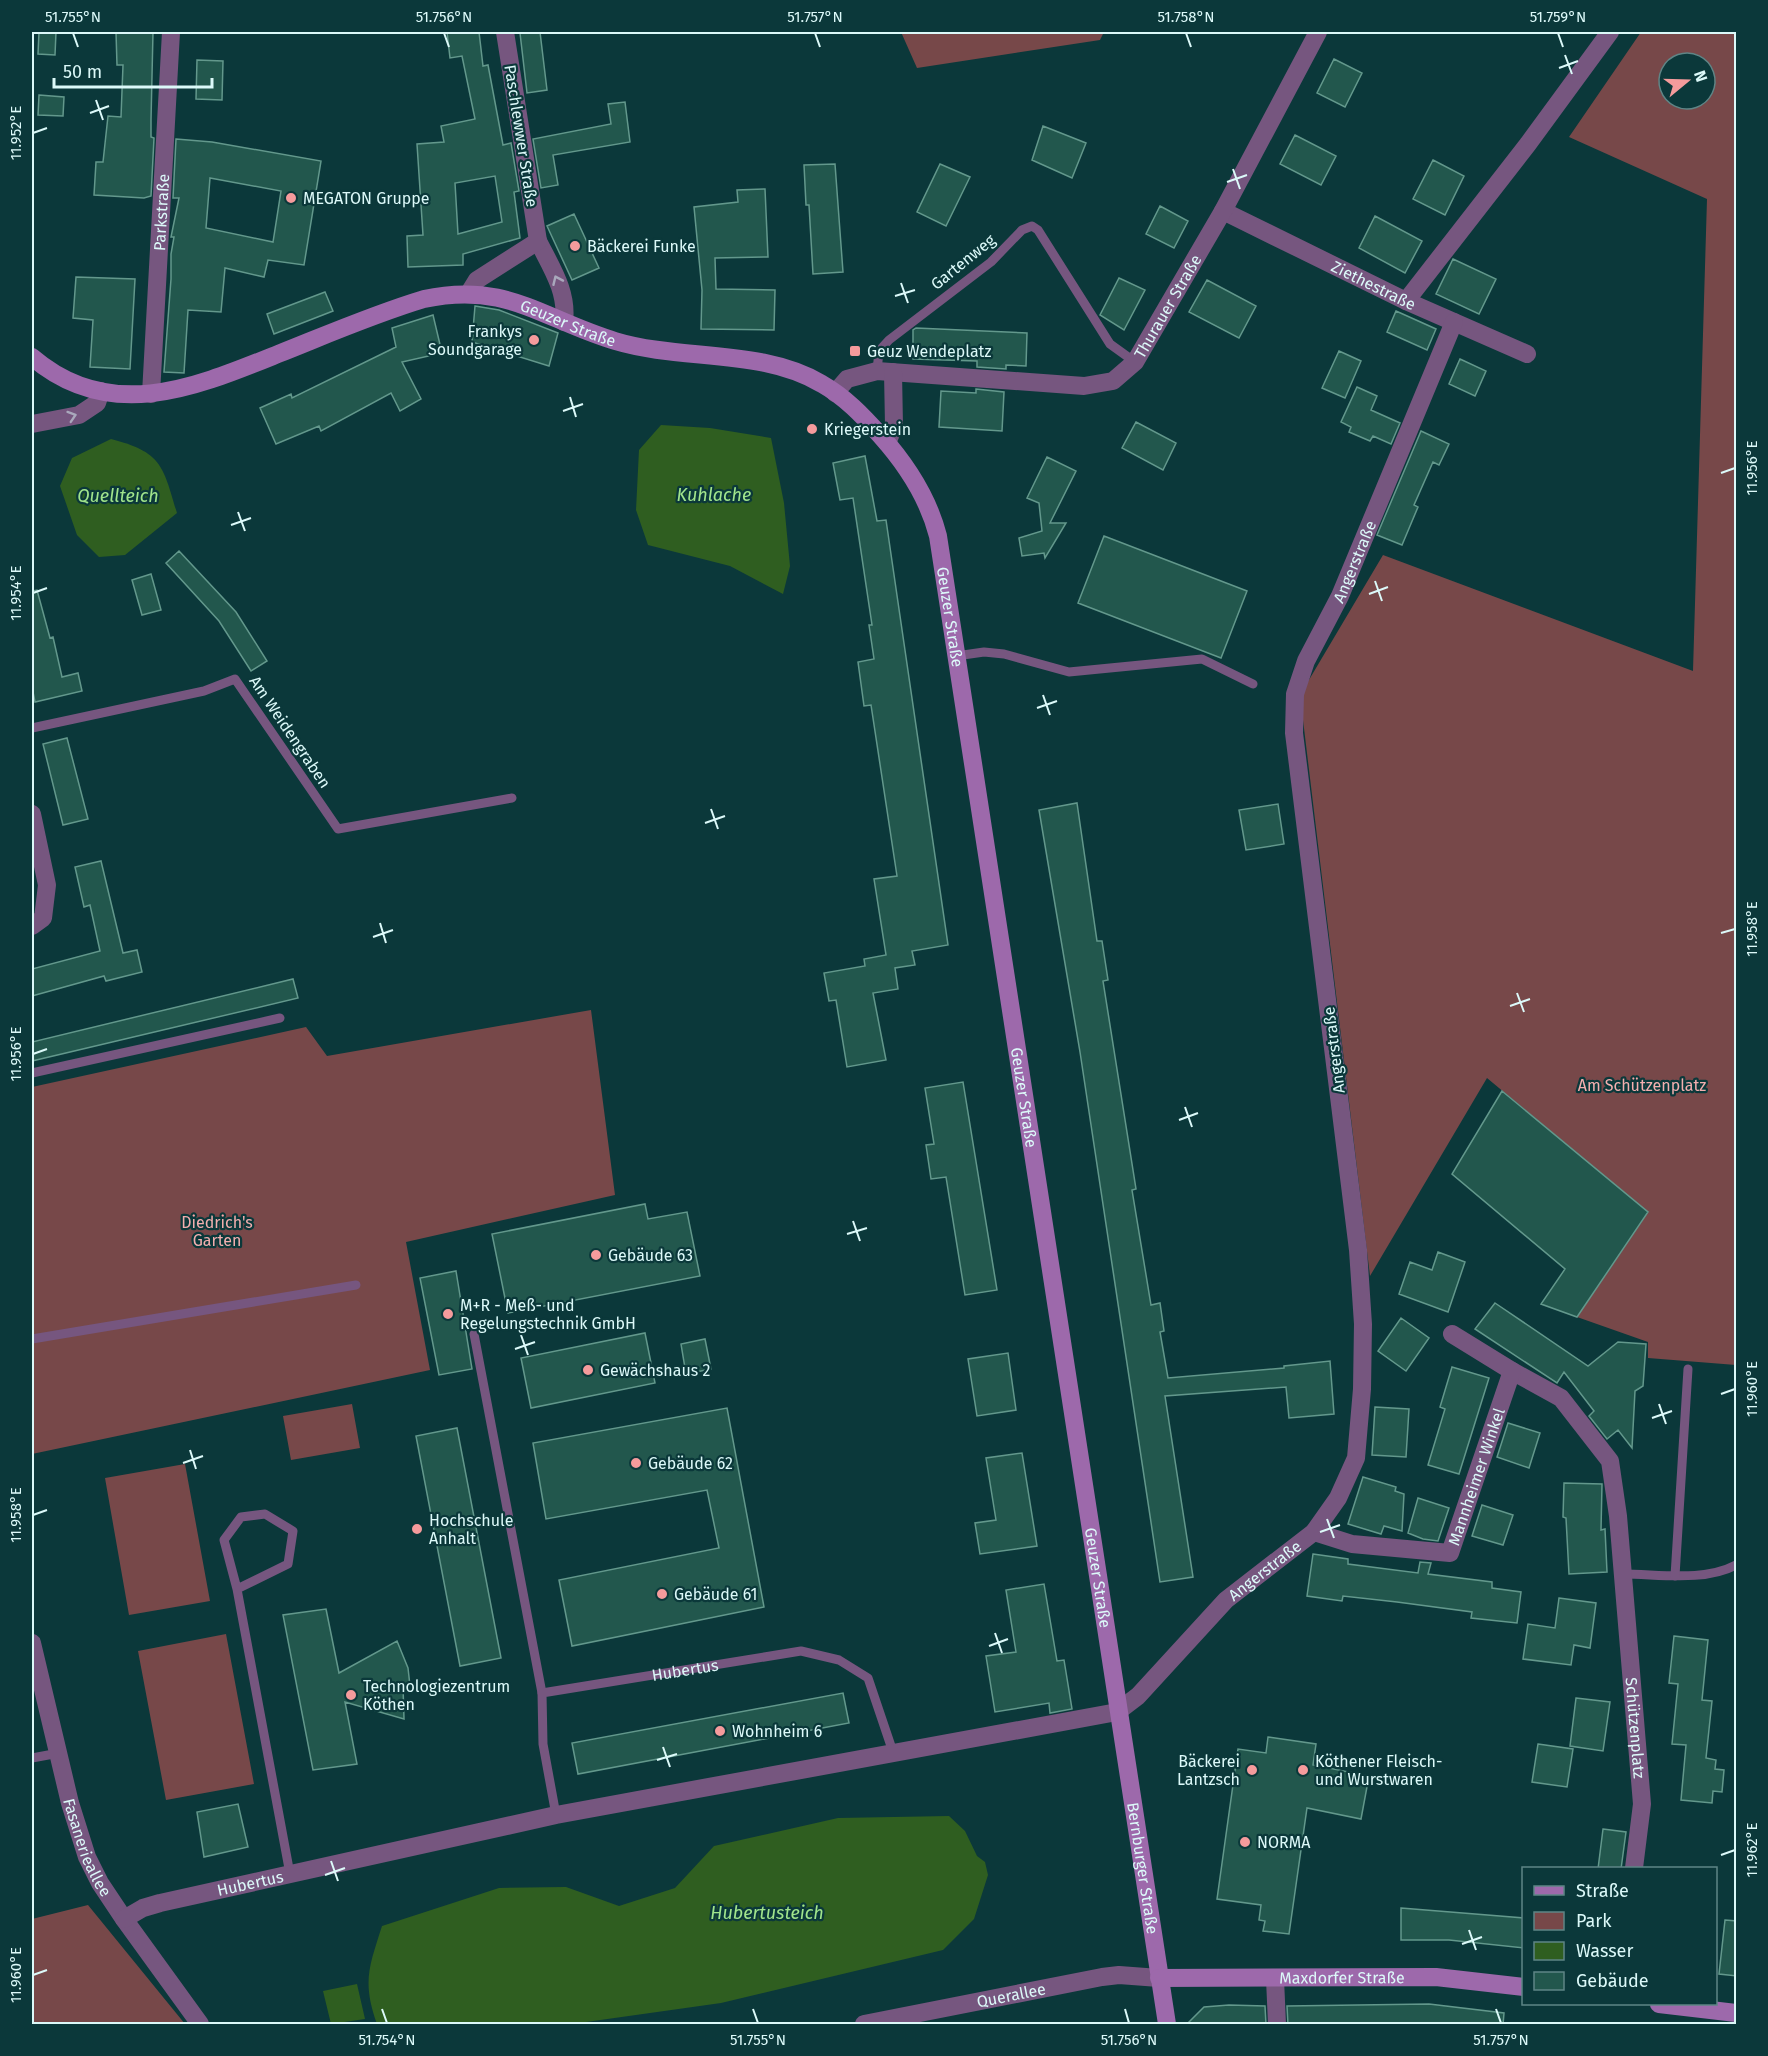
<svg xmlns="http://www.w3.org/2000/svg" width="1768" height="2056" viewBox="0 0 1768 2056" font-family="'Fira Sans',sans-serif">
  <rect width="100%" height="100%" fill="#0b383a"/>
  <path fill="#774849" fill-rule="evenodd" d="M901 32H1104L1100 40 917 68Z
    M1641 32H1736V1365L1648 1358V1342L1577 1317 1648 1212 1487 1078 1370 1276 1300 695 1383 555 1693 671 1707 199 1569 137ZM1669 63H1705V99H1669Z
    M591 1010 615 1195 406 1242 430 1370 32 1454V1087L306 1027 327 1056Z
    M352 1404 360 1448 291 1460 283 1416Z
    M185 1464 210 1601 129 1615 105 1478Z
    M226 1634 254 1784 166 1800 138 1651Z
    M88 1905 185 2024H32V1919Z"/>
  <path fill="#2f5e20" d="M661 425 710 428 771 438 784 503 790 566 783 594 730 566 648 545 636 510 639 450Z
    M111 439C162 452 163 466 177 513L125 555 99 557 77 535 60 486 72 458Z
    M949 1816 965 1831 977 1856 985 1862 988 1875 974 1919 943 1950 721 2003 572 2024H377C362 1982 369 1967 382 1926L499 1888 566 1887 619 1906 675 1888 714 1846 838 1818Z
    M357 1984 365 2019 331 2024 323 1991Z"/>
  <path fill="#22574d" stroke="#63988c" stroke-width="1.5" fill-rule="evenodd" d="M39 32H56L55 55 38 54Z
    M116 32H153L151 120V137L154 138 151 196 144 198 94 195 96 162H103L108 116 121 117 123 65H117Z
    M447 32H479L483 66 488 65 503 145 511 143 519 191 514 192 520 238 463 254V265L408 267 407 236 423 235 417 144 444 142 441 126 475 119 462 56 450 58ZM495 176 502 222 458 234 455 183Z
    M530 32H540L547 90 527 93 520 33Z
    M1334 59 1362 73 1345 107 1317 93Z
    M197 60 223 61 222 100 196 99Z
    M39 95 64 97 63 116 38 115Z
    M625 102 630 142 553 155 558 185 541 188 533 139 611 124 608 104Z
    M1043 126 1086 143 1072 178 1032 160Z
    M1295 135 1336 156 1321 185 1280 164Z
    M176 139 212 142 321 161 304 265 268 260 264 277 225 268 221 312 188 310 184 373 164 372 171 279V254L174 237H171L179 198H173ZM210 178 281 191 273 242 206 228Z
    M1433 160 1464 176 1445 215 1413 199Z
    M835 164 843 272 813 274 809 205H806L804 165Z
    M940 164 970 177 946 226 917 212Z
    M765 189 768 257 715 258 716 289 775 290 774 330 701 329 702 290 694 207 738 202 737 190Z
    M1160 206 1188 221 1174 248 1146 234Z
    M574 214 599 268 572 280 547 226Z
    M1375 216 1422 241 1405 273 1359 248Z
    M1453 259 1496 279 1479 314 1436 294Z
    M76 277 135 279 130 369 90 367 93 320 73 318Z
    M1119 278 1145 290 1124 330 1100 315Z
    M1207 280 1256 306 1239 338 1189 312Z
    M325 292 333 311 274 334 267 314Z
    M475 306 499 310 558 333 549 366 472 342Z
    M1396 311 1436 329 1427 350 1387 332Z
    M433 315 442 353 402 362 421 399 400 411 391 393 321 431 319 426 276 444 260 408 291 394 292 398 396 347 392 328Z
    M916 328 1027 333 1026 366 1006 365V369L977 367V361L913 359V330Z
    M1339 351 1361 361 1345 398 1322 388Z
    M1460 359 1486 371 1475 396 1449 384Z
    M1357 387 1377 396 1371 410 1400 423 1391 444 1373 436 1370 441 1349 432 1351 427 1341 422Z
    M976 389 1004 392 1002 431 939 427 941 391 976 393Z
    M1136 422 1176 443 1163 470 1122 448Z
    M1421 431 1449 444 1439 465 1433 462 1414 505 1418 507 1402 545 1377 535Z
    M865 456 877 521 886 520 948 945 912 951 915 965 895 968 898 989 873 993 886 1060 847 1067 836 1000 829 1001 824 973 865 966 864 959 886 955 874 879 897 876 871 705 864 706 858 662 874 659 869 625H872L853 498 840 500 833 463Z
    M1047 457 1076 471 1050 523H1066L1045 558 1044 553 1022 556 1019 538 1042 531 1039 503 1027 498Z
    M1104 536 1247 591 1221 658 1078 603Z
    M179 551 236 612 267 661 251 671 219 621 166 563Z
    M151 574 161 610 142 615 132 580Z
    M37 590 50 638 53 637 62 677 78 673 82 691 35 702 32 687V591Z
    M67 738 88 819 63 825 43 744Z
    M1077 803 1097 941H1102L1108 980 1103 981 1136 1189 1132 1190 1151 1305 1160 1303 1164 1331 1160 1332 1168 1378 1284 1368V1366L1330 1361 1334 1414 1289 1418 1286 1387 1165 1396 1193 1577 1160 1582 1080 1052 1039 810Z
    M1278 804 1284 844 1246 850 1239 810Z
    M101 861 123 953 137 950 142 972 106 981 104 976 32 996V969L100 951 90 905 84 907 75 867Z
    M293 979 298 998 32 1061V1042Z
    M963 1082 997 1290 965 1295 946 1177 931 1179 926 1145 934 1144 925 1088Z
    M1502 1091 1648 1212 1577 1317 1541 1304 1565 1269 1452 1174Z
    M645 1204 648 1219 687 1212 700 1276 508 1313 492 1234Z
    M1438 1252 1465 1262 1448 1312 1399 1294 1410 1262 1432 1270Z
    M456 1271 472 1369 439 1375 420 1278Z
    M1495 1303 1588 1366 1618 1342 1646 1344 1643 1386 1635 1391 1632 1448 1618 1430 1607 1439 1589 1416 1594 1411 1564 1372 1557 1383 1475 1329Z
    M1401 1318 1429 1338 1406 1371 1378 1351Z
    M645 1333 655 1383 531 1408 521 1358Z
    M705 1339 711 1369 686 1374 681 1344Z
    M1008 1353 1016 1410 977 1416 968 1359Z
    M1452 1367 1489 1378 1459 1474 1428 1465 1445 1409 1440 1407Z
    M1375 1407 1409 1409 1406 1457 1372 1455Z
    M727 1408 764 1607 572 1646 559 1580 719 1548 707 1490 546 1519 533 1443Z
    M1508 1423 1540 1433 1529 1468 1497 1457Z
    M457 1428 501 1658 460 1666 416 1436Z
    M1022 1453 1037 1546 980 1554 975 1523 996 1520 986 1458Z
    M1363 1477 1396 1487 1395 1491 1404 1494 1402 1531 1384 1526 1381 1534 1348 1524Z
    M1564 1483 1602 1484 1601 1530 1605 1529 1607 1572 1569 1574 1566 1518 1563 1517Z
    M1418 1498 1449 1508 1438 1541 1423 1539 1408 1533Z
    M1482 1505 1513 1515 1503 1545 1472 1536Z
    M1313 1554 1348 1559V1564L1418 1573 1420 1562 1431 1563 1428 1574 1492 1582V1588L1521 1592 1517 1623 1471 1618 1472 1612 1397 1602 1343 1596 1342 1601 1307 1596Z
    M1044 1584 1057 1661 1064 1660 1072 1709 1050 1713 1049 1703 995 1712 986 1656 1016 1652 1006 1590Z
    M1559 1598 1596 1603 1590 1648 1574 1645 1571 1665 1523 1659 1528 1624 1555 1628Z
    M326 1609 339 1673 397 1641 408 1668 410 1686H403L404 1719 345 1702 357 1764 313 1770 283 1615Z
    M1674 1636 1708 1640 1702 1700 1712 1701 1706 1758 1716 1760 1715 1769 1724 1770 1722 1792 1713 1791 1712 1803 1681 1800 1686 1745 1672 1744 1678 1684 1669 1683Z
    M843 1693 849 1723 578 1774 572 1743Z
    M1576 1698 1610 1702 1603 1751 1570 1746Z
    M1268 1737 1316 1744 1313 1765 1369 1776 1361 1819 1307 1808 1289 1934 1263 1931 1265 1921 1259 1920 1261 1905 1217 1899 1238 1749 1266 1753Z
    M1538 1744 1573 1749 1567 1787 1532 1782Z
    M238 1804 248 1847 204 1857 197 1812Z
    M1603 1829 1626 1832 1621 1869H1598Z
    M1401 1908 1524 1918V1948L1449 1940H1401Z
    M1725 1920 1737 1921V1976L1719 1974Z
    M1429 2004 1504 2013 1503 2025H1288L1287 2006Z
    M1229 2005 1265 2006 1266 2025H1186L1204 2007Z"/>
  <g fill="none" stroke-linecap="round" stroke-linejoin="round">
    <g stroke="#76567f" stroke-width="9">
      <path d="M877 371 879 351 889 340 991 262 1022 230 1032 226 1038 230 1110 344 1135 362"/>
      <path d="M956 656 984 652 1004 654 1069 672 1202 659 1253 684"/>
      <path d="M32 728 204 691 235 679 338 829 512 798"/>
      <path d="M32 1073 280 1018"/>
      <path d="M474 1334 542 1693"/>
      <path d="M32 1339 356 1285"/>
      <path d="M1623 1574C1659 1574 1704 1582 1736 1565"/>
      <path d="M1675 1576 1688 1369"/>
      <path d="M237 1589 224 1540 241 1517 265 1514 293 1531 288 1564 237 1589 290 1874"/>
      <path d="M32 1758 59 1753"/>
      <path id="s1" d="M556 1815 543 1744 542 1693 801 1651 839 1660 868 1678 893 1752"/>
    </g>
    <g stroke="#76567f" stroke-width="18">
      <path id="s2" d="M1223 211 1406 301 1527 354"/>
      <path d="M538 241C551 267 568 292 564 322"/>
      <path d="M469 293 477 280 538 241 505 32"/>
      <path d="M1406 301 1528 144 1610 32"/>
      <path id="s3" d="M835 393 847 379 877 371 1084 386 1113 381 1135 362 1223 211 1318 32"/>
      <path id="s4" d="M151 394 171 32"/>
      <path d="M32 424 79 415 97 403 101 391"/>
      <path d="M887 443 894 426 893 372"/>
      <path d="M32 814 47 885 43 918 32 926"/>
      <path id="s5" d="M1512 1371 1561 1398 1610 1461 1618 1516 1642 1804 1634 1868"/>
      <path id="s6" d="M1314 1532 1352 1544 1450 1553 1512 1371 1452 1334"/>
      <path id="s7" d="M32 1643 70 1803 87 1857 100 1883 124 1919 200 2024"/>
      <path id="s8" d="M124 1919 143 1908 160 1903 556 1815 1117 1712 1138 1696 1226 1600 1314 1532 1338 1498 1356 1458 1362 1389 1363 1324 1358 1250 1294 733 1295 694 1306 661 1340 596 1454 322"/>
      <path d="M1275 1979 1277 2024"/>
      <path id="s9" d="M864 2024 1102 1977 1119 1975 1159 1978"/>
    </g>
    <g stroke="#9d69ab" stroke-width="18">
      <path id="s10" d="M32 357C110 424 196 387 278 354 326 335 374 314 424 299 506 281 542 319 615 341 681 361 762 348 822 384 845 397 863 416 880 435 907 465 928 497 938 536L1167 2024"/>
      <path id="s11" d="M1159 1978 1436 1977 1524 1987"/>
      <path d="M1659 2004 1736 2013"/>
    </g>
  </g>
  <defs><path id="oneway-chevron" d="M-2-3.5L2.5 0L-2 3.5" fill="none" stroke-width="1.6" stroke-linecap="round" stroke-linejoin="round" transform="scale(1.5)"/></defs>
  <g stroke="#a9a8bc">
    <use href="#oneway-chevron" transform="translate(557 280) rotate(-114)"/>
    <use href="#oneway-chevron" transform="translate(72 416) rotate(-18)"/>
  </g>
  <path fill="none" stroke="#dcf9f9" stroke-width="2" d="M73 33 78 47M444 33 449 47M815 33 820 47M1186 33 1191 47M1558 33 1563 47M1565 55 1572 74M1559 68 1578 61M96 100 103 120M90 113 109 106M33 133 47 128M1233 169 1240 189M1227 182 1247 175M901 283 908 303M895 296 915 290M570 397 576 417M563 411 583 404M1721 473 1735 468M238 512 245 531M231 525 251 518M1375 581 1382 601M33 593 47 588M1369 594 1388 587M1043 695 1050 715M1037 708 1057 701M711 809 718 829M705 823 725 816M380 923 386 943M1721 933 1735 929M373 937 393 930M1517 993 1524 1012M1510 1006 1530 999M33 1054 47 1049M1185 1107 1192 1127M1179 1120 1198 1113M853 1221 860 1241M847 1234 867 1228M521 1335 528 1355M515 1349 535 1342M1721 1394 1735 1389M1659 1404 1666 1424M1652 1418 1672 1411M190 1450 196 1469M183 1463 203 1456M33 1515 47 1510M1327 1519 1334 1538M1320 1532 1340 1525M995 1633 1002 1653M989 1646 1008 1639M663 1747 670 1767M657 1760 677 1754M1721 1855 1735 1850M331 1861 338 1881M325 1875 345 1868M1469 1930 1476 1950M1462 1944 1482 1937M33 1975 47 1970M382 2009 387 2023M753 2009 758 2023M1125 2009 1129 2023M1496 2009 1501 2023"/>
  <g fill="#f59b9c" stroke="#0b383a" stroke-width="2">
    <circle cx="291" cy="198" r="6"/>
    <circle cx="575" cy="246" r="6"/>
    <circle cx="534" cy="340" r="6"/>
    <rect x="849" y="345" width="12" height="12" rx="3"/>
    <circle cx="812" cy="429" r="6"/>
    <circle cx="596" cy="1255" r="6"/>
    <circle cx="448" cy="1314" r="6"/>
    <circle cx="588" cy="1370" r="6"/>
    <circle cx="636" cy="1463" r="6"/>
    <circle cx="417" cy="1529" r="6"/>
    <circle cx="662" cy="1594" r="6"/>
    <circle cx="351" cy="1695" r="6"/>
    <circle cx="720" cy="1731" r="6"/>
    <circle cx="1252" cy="1770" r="6"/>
    <circle cx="1303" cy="1770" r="6"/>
    <circle cx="1245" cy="1842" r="6"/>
  </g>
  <g text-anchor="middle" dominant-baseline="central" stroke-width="4.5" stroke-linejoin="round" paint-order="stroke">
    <g font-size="16" fill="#dcf9f9" stroke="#0b383a">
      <text transform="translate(521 136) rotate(81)">Paschlewwer Straße</text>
      <text stroke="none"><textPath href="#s4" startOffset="182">Parkstraße</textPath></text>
      <text transform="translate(963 262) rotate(-39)">Gartenweg</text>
      <text stroke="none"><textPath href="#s2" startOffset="168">Ziethestraße</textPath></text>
      <text stroke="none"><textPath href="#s3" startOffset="380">Thurauer Straße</textPath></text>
      <text stroke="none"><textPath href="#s10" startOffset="567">Geuzer Straße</textPath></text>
      <text stroke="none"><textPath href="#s8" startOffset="2283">Angerstraße</textPath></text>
      <text stroke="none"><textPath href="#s10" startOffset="1107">Geuzer Straße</textPath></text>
      <text transform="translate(290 732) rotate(56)">Am Weidengraben</text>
      <text transform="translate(1334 1050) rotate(-97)">Angerstraße</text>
      <text stroke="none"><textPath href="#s10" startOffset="1593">Geuzer Straße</textPath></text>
      <text stroke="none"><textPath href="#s6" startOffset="219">Mannheimer Winkel</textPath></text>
      <text stroke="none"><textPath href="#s8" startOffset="1221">Angerstraße</textPath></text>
      <text stroke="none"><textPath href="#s10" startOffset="2079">Geuzer Straße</textPath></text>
      <text stroke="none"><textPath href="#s1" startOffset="268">Hubertus</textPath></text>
      <text stroke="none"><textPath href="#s5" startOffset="404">Schützenplatz</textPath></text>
      <text stroke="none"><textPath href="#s7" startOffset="212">Fasanerieallee</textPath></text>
      <text stroke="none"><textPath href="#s10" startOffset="2373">Bernburger Straße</textPath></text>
      <text stroke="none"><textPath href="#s8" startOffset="132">Hubertus</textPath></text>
      <text stroke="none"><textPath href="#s11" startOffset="183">Maxdorfer Straße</textPath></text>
      <text stroke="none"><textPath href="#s9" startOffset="150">Querallee</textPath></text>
    </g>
    <g font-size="16" fill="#dcf9f9" stroke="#0b383a" text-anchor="start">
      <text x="303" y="198">MEGATON Gruppe</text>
      <text x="587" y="246">Bäckerei Funke</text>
      <text x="522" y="331" text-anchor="end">Frankys<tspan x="522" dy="18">Soundgarage</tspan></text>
      <text x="867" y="351">Geuz Wendeplatz</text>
      <text x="824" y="429">Kriegerstein</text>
      <text x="608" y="1255">Gebäude 63</text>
      <text x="460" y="1305">M+R - Meß- und<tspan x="460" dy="18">Regelungstechnik GmbH</tspan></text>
      <text x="600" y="1370">Gewächshaus 2</text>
      <text x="648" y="1463">Gebäude 62</text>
      <text x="429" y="1520">Hochschule<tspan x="429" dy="18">Anhalt</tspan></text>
      <text x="674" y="1594">Gebäude 61</text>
      <text x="363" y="1686">Technologiezentrum<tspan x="363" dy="18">Köthen</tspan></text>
      <text x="732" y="1731">Wohnheim 6</text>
      <text x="1240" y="1761" text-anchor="end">Bäckerei<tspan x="1240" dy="18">Lantzsch</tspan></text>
      <text x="1315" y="1761">Köthener Fleisch-<tspan x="1315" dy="18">und Wurstwaren</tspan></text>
      <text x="1257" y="1842">NORMA</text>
    </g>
    <g font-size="16" fill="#f4afaf" stroke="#0b383a">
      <text x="1642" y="1085">Am Schützenplatz</text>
      <text x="217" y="1222">Diedrich's<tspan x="217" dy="18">Garten</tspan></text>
    </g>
    <g font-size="18" font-style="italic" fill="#a1e58c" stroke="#0b383a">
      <text x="714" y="495">Kuhlache</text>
      <text x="118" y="496">Quellteich</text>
      <text x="767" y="1913">Hubertusteich</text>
    </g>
  </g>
  <rect width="1768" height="2056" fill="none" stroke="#0b383a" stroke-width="66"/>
  <rect x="1522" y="1867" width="195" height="138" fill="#0b383a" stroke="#5f8586" stroke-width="1.5"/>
  <rect x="1534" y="1886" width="30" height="9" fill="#9d69ab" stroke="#5f8586" stroke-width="1.5"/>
  <text x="1576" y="1897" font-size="18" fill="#dcf9f9">Straße</text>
  <rect x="1534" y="1912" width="30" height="18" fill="#774849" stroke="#5f8586" stroke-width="1.5"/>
  <text x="1576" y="1927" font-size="18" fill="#dcf9f9">Park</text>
  <rect x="1534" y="1942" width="30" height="18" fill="#2f5e20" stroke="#5f8586" stroke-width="1.5"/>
  <text x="1576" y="1957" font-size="18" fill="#dcf9f9">Wasser</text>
  <rect x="1534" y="1972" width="30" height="18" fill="#22574d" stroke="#5f8586" stroke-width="1.5"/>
  <text x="1576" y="1987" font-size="18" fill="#dcf9f9">Gebäude</text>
  <g transform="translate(1687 81) rotate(71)"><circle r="28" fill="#0b383a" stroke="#5f8586" stroke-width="1.5"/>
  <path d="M0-4.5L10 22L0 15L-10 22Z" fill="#f59b9c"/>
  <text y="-9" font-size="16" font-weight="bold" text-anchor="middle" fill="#dcf9f9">N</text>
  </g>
  <path d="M54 78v9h158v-9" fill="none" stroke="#dcf9f9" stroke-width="3"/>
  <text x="63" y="78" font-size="18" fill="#dcf9f9" stroke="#0b383a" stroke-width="4.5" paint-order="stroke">50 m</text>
  <rect x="33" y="33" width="1702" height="1990" fill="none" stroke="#dcf9f9" stroke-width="2"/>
  <g font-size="15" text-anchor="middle" fill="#dcf9f9">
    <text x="73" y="22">51.755°N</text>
    <text x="444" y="22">51.756°N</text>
    <text x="815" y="22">51.757°N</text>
    <text x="1186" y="22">51.758°N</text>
    <text x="1558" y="22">51.759°N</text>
    <text transform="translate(16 133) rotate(-90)" y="5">11.952°E</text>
    <text transform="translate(1752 468) rotate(-90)" y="5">11.956°E</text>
    <text transform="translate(16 593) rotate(-90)" y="5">11.954°E</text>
    <text transform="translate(1752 929) rotate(-90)" y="5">11.958°E</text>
    <text transform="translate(16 1054) rotate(-90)" y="5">11.956°E</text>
    <text transform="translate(1752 1389) rotate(-90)" y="5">11.960°E</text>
    <text transform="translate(16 1515) rotate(-90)" y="5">11.958°E</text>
    <text transform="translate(1752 1850) rotate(-90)" y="5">11.962°E</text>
    <text transform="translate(16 1975) rotate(-90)" y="5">11.960°E</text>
    <text x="387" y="2045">51.754°N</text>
    <text x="758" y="2045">51.755°N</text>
    <text x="1129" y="2045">51.756°N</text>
    <text x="1501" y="2045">51.757°N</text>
  </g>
</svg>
